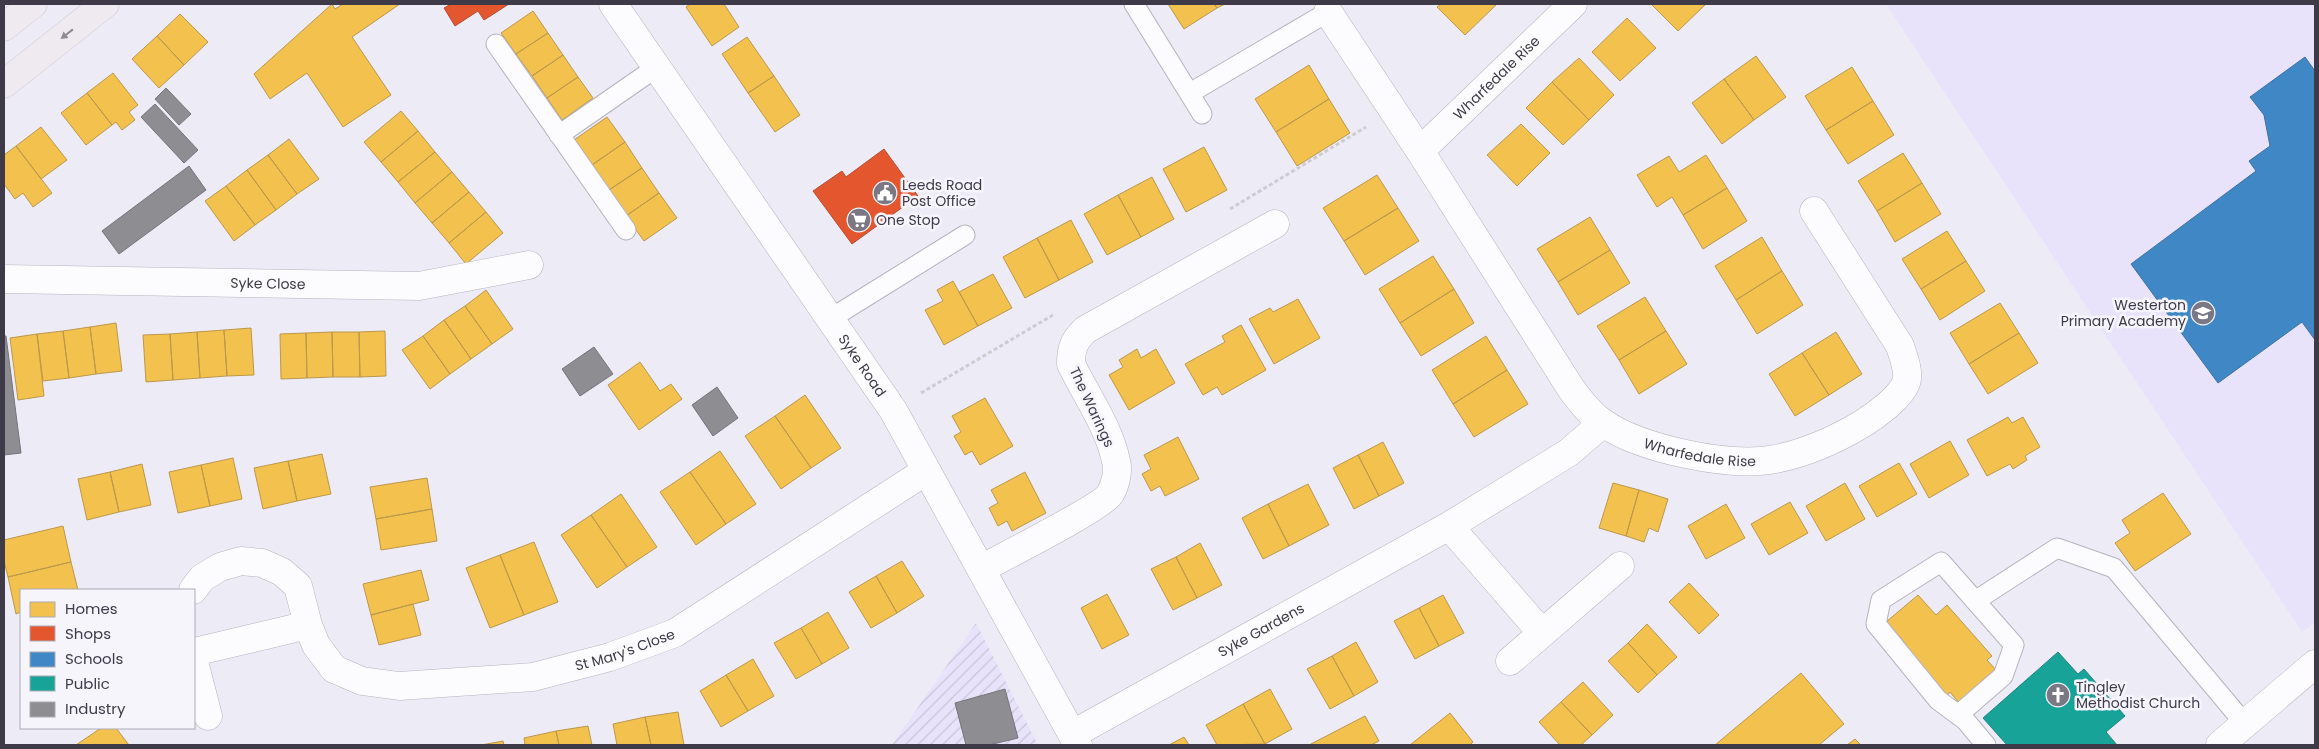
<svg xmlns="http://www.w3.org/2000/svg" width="2319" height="749" viewBox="0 0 2319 749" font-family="Poppins,sans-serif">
  <defs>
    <pattern id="industrial-furrows" width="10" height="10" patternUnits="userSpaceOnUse" patternTransform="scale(1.25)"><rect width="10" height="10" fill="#e8e3fa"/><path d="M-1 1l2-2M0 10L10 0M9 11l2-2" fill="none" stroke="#c8c4d8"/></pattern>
  </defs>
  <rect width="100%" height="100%" fill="#edebf6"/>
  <path fill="#e8e3fa" d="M1886 4H2315V622L2302 632Z"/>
  <path fill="url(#industrial-furrows)" d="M976 623 1038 745H892Z"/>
  <path fill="#f2c14e" stroke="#bc984c" d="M332 4 335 9 343 4H400L352 37 391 95 343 127 307 73 270 99 254 74Z
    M690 4H724L739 27 712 46 686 7Z
    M1168 4H1214L1217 8 1184 29Z
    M1214 4H1225L1217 8Z
    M1441 4H1497L1465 35 1437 7Z
    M1651 4H1706L1678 31Z
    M533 11 548 33 516 54 501 33Z
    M180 14 208 42 184 65 157 36Z
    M1627 18 1656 48 1620 81 1592 52Z
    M548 33 563 55 532 76 516 54Z
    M157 36 184 65 159 88 132 59Z
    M747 37 774 76 748 93 722 54Z
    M563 55 578 77 547 98 532 76Z
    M1756 56 1786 97 1754 120 1724 79Z
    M1579 58 1614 95 1589 120 1552 82Z
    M1309 65 1329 99 1276 132 1255 99Z
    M1852 67 1873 101 1826 130 1805 96Z
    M113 73 138 105 129 112 135 120 122 130 116 122 112 125 87 93Z
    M774 76 800 115 775 132 748 93Z
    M578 77 593 98 562 120 547 98Z
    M1724 79 1754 120 1722 144 1692 103Z
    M1552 82 1589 120 1563 145 1526 108Z
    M87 93 112 125 86 145 61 113Z
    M1329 99 1350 133 1297 166 1276 132Z
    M1873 101 1894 135 1848 164 1826 130Z
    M401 111 418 131 381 162 364 142Z
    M607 117 625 142 592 165 574 140Z
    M1521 124 1550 153 1517 186 1487 155Z
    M41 127 67 160 41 179 16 146Z
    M418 131 435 152 398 182 381 162Z
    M289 139 319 179 297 194 268 155Z
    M625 142 642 168 609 190 592 165Z
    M16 146 52 193 33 207 23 193 15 199 4 184V155Z
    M1204 147 1227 190 1186 212 1163 169Z
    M435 152 452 172 415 203 398 182Z
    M1903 153 1922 183 1877 211 1858 181Z
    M268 155 297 194 276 210 247 170Z
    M1706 155 1727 188 1683 215 1672 197 1657 207 1637 175 1669 156 1679 172Z
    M642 168 659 193 626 216 609 190Z
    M247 170 276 210 255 225 226 186Z
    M452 172 469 192 432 223 415 203Z
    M1377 175 1398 208 1344 241 1323 208Z
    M1152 177 1174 219 1141 237 1118 195Z
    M1922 183 1941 214 1895 242 1877 211Z
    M226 186 255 225 234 241 205 201Z
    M1727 188 1747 221 1703 249 1683 215Z
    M469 192 486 212 449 243 432 223Z
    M659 193 677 218 644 241 626 216Z
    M1118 195 1141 237 1107 255 1084 214Z
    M1398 208 1419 241 1365 275 1344 241Z
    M486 212 503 233 466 264 449 243Z
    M1590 217 1610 250 1558 282 1537 249Z
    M1071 220 1093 262 1059 280 1037 238Z
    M1947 231 1966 261 1921 289 1902 259Z
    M1762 237 1782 271 1736 300 1715 266Z
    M1037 238 1059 280 1025 298 1003 257Z
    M1610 250 1630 283 1578 315 1558 282Z
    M1433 256 1454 289 1400 323 1379 289Z
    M1966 261 1985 291 1940 320 1921 289Z
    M1782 271 1803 305 1757 334 1736 300Z
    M993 274 1012 308 978 326 959 292Z
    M953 281 978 326 944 345 925 310 943 301 937 290Z
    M1454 289 1474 323 1421 356 1400 323Z
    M486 290 513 329 492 344 465 306Z
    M1645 297 1666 331 1619 360 1597 326Z
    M1298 299 1320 338 1274 364 1249 319 1270 308 1273 312Z
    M2000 303 2019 333 1969 364 1950 333Z
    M465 306 492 344 471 359 444 320Z
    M444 320 471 359 450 374 423 336Z
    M116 323 122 371 96 374 90 327Z
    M1241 325 1266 370 1222 395 1217 387 1203 395 1185 364 1225 342 1222 336Z
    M90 327 96 374 69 378 63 331Z
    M251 328 254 375 227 376 224 330Z
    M224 330 227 376 200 378 197 332Z
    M63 331 69 378 43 381 37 334Z
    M385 331 386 376 360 377 359 332Z
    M1666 331 1687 364 1639 394 1619 360Z
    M197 332 200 378 173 380 170 334Z
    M332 332 333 377 307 378 306 333Z
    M332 332H359L360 377H333Z
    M1836 332 1862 374 1829 395 1802 353Z
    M306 333 307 378 281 379 280 334Z
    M2019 333 2038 363 1988 394 1969 364Z
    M37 334 44 396 18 400 10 338Z
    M170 334 173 380 146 382 143 335Z
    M423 336 450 374 430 389 402 350Z
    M1486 336 1507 370 1453 404 1432 370Z
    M1137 349 1141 358 1156 349 1175 383 1129 410 1109 375 1123 367 1119 360Z
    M1802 353 1829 395 1795 416 1769 374Z
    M640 362 660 391 671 384 682 399 639 430 608 385Z
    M1507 370 1528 404 1474 437 1453 404Z
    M805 395 841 448 811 468 775 416Z
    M985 398 1013 446 980 465 972 451 965 455 954 436 961 432 952 416Z
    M775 416 811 468 781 489 745 436Z
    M2008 417 2012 423 2023 417 2040 447 2025 456 2027 460 2013 469 2010 464 1987 476 1967 440Z
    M1178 437 1199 479 1165 496 1160 486 1151 491 1142 474 1151 469 1144 455Z
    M1950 441 1969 475 1929 498 1910 464Z
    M1383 442 1404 483 1379 496 1358 455Z
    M720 451 756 504 726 524 690 472Z
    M322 454 331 494 297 501 288 461Z
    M1358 455 1379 496 1354 509 1333 468Z
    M233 458 242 499 210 506 201 465Z
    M288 461 297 501 263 509 254 468Z
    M1899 463 1917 494 1877 517 1859 486Z
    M142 464 151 505 119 512 110 472Z
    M201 465 210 506 178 513 169 472Z
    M110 472 119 512 87 520 78 479Z
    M690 472 726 524 696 545 660 492Z
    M1025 472 1046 513 1012 531 1007 521 998 526 989 508 998 503 991 490Z
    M427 478 432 509 376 519 370 487Z
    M1613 483 1639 490 1626 536 1599 528Z
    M1845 483 1865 519 1826 541 1806 506Z
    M1308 484 1329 525 1289 546 1268 504Z
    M1639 490 1668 499 1658 532 1649 528 1644 542 1626 536Z
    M2163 493 2191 534 2135 571 2115 543 2130 533 2122 520Z
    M621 494 657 547 627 567 591 515Z
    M1790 502 1808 533 1769 555 1751 524Z
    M1268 504 1289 546 1263 559 1242 518Z
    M1726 504 1745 538 1706 559 1688 526Z
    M432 509 437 541 381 550 376 519Z
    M591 515 627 567 597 588 561 535Z
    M63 526 71 562 8 577 4 561V540Z
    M534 542 558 602 524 615 500 555Z
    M1200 543 1222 585 1197 598 1176 557Z
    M500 555 524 615 490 628 466 568Z
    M1176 557 1197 598 1173 610 1151 569Z
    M902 561 924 596 897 613 876 576Z
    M71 562 78 590H21V612L16 614 8 577Z
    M421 570 429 600 371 615 363 584Z
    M876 576 897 613 871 628 849 592Z
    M1689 583 1719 615 1699 634 1669 602Z
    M1107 594 1129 635 1102 649 1081 608Z
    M1443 595 1464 633 1439 646 1419 608Z
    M1918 595 1936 615 1947 605 1992 656 1987 660 1996 670 1959 703 1950 692 1946 697 1901 646 1905 643 1886 622Z
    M413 604 421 635 379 645 371 615Z
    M1419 608 1439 646 1415 659 1394 621Z
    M828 612 849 648 822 664 801 628Z
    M1647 624 1677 657 1657 675 1628 643Z
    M801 628 822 664 796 679 774 643Z
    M1356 642 1378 682 1354 696 1332 656Z
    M1628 643 1657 675 1638 693 1608 661Z
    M1332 656 1354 696 1330 709 1307 669Z
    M753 659 774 696 748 711 726 675Z
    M1801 673 1844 724 1819 745H1715Z
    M726 675 748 711 721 727 700 691Z
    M1583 682 1613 715 1592 735 1561 702Z
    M1270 689 1292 729 1265 744 1243 704Z
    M1561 702 1592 735 1581 745H1560L1539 722Z
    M1243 704 1265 744 1217 745 1206 725Z
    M678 712 684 745H651L645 717Z
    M1450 713 1473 742 1470 745H1410Z
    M1365 716 1379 741 1371 745H1309Z
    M645 717 651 745H617L613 724Z
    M588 726 592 745H559L556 731Z
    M101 728H116L129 745H76Z
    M556 731 559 745H525L524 738Z
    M1184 737 1189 745H1169Z
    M1855 739 1861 745H1847Z
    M503 741 504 745H481Z"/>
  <path fill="#e4572e" stroke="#b24e36" d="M451 4H509L484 20 478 11 455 26 444 8Z
    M884 149 918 196 852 244 813 191 842 171 846 177Z"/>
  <path fill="#3f88c5" stroke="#3f71a0" d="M2305 57 2315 71V340L2302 322 2218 383 2131 264 2256 171 2249 161 2270 146 2264 115 2250 97Z"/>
  <path fill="#17a398" stroke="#238480" d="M2058 652 2078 674 2084 669 2125 716 2106 732 2117 745H2007L1983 718Z"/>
  <path fill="#8d8d92" stroke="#75747c" d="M166 88 191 114 179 125 155 99Z
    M155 104 198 150 184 163 141 117Z
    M189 166 206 190 119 254 102 231Z
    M4 336H6L21 453 4 455Z
    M594 347 613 374 580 396 562 369Z
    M717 387 738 418 713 436 692 405Z
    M1005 689 1018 738 989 745H966L955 703Z"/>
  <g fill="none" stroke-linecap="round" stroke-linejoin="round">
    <g stroke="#b5b3be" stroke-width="21">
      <path id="service" d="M1134 4 1202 114
        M496 44 626 230
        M1190 93 1328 12
        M559 135 657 67
        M830 319 965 235
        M1975 601 2057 548 2114 568 2245 724
        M1958 715 2003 676 2014 645 1941 562 1881 600 1876 624 1938 700 1965 720 1986 745"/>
    </g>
    <g stroke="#b5b3be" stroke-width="29">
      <g id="minor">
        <path id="s1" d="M1328 12 1420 151 1570 387C1579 400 1590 414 1603 423 1641 449 1730 468 1775 459 1807 453 1835 440 1862 424 1875 416 1900 398 1906 383 1910 372 1903 356 1900 346L1814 211"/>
        <path id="s2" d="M1420 151 1573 4"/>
        <path id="s3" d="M4 279 419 286 529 265"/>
        <path d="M1449 526 1542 633"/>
        <path d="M981 569C1001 558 1102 507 1110 494 1115 486 1119 471 1116 461 1109 427 1086 395 1071 364 1071 348 1074 341 1085 330L1275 224"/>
        <path id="s4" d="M193 590 202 578 220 567 241 561 262 563 282 572 298 586 308 625 316 645 334 669 362 681 399 686 533 677 610 657 675 633 926 471"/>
        <path d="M194 652 308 625"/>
        <path d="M1510 661 1620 566"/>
        <path d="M194 662 208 716"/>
        <path id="s5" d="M1073 734 1449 526 1568 453 1603 423"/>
      </g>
    </g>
    <g stroke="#b5b3be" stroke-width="29">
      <g id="tertiary">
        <path id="s6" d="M613 4 893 410 1078 745"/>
        <path d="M2220 745 2315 664"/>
      </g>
    </g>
    <g stroke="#cbc9d0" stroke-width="29">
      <path id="primary" d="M4 27 33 4
        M4 84 105 4"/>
    </g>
    <path stroke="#ceccd1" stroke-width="3" stroke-dasharray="4 2.5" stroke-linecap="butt" d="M1230 209 1366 127
      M921 393 1053 315"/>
    <use href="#service" stroke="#fcfcfe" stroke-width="19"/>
    <use href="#minor" stroke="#fcfcfe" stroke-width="28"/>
    <use href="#tertiary" stroke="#fcfcfe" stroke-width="28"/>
    <use href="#primary" stroke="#efeaf0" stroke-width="28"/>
  </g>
  <defs><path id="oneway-solid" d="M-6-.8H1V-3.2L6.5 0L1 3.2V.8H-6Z" transform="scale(1.25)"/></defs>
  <use fill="#8e8994" href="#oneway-solid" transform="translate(67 34) rotate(142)"/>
  <defs>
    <g id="civic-disc" transform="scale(1.25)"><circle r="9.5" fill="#7b7885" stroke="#f6f5fc"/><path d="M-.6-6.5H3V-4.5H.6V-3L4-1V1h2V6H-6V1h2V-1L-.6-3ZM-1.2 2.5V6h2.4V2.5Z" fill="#fff"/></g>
    <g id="supermarket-disc" transform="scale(1.25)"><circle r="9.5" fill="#7b7885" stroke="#f6f5fc"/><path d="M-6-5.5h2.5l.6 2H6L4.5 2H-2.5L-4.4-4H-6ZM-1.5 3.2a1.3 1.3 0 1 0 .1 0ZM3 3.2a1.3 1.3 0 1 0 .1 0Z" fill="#fff"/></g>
    <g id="school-disc" transform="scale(1.25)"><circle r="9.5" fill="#7b7885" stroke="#f6f5fc"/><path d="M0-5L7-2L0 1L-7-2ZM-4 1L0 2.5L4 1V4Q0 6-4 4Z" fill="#fff"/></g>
    <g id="church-disc" transform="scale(1.25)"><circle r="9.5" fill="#7b7885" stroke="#f6f5fc"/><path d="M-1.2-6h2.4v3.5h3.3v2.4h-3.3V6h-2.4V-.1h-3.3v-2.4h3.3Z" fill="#fff"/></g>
  </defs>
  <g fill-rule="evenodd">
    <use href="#civic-disc" x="885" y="193"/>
    <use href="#supermarket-disc" x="859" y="220"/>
    <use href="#school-disc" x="2203" y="313"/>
    <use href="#church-disc" x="2058" y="695"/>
  </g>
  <g text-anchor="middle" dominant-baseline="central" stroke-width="5" stroke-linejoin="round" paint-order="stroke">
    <g font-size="14" fill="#3e3a48" stroke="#f6f5fc">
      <text stroke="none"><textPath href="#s2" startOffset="106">Wharfedale Rise</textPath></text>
      <text stroke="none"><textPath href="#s3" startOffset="264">Syke Close</textPath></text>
      <text stroke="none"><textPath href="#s6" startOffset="439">Syke Road</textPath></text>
      <text transform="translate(1092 407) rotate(65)">The Warings</text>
      <text stroke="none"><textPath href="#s1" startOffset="598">Wharfedale Rise</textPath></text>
      <text stroke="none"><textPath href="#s5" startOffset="215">Syke Gardens</textPath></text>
      <text stroke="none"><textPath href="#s4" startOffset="512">St Mary's Close</textPath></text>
    </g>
    <g font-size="14" fill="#3e3a48" stroke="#f6f5fc" text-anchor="start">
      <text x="902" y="185">Leeds Road<tspan x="902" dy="16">Post Office</tspan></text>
      <text x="876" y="220">One Stop</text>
      <text x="2186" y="305" text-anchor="end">Westerton<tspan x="2186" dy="16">Primary Academy</tspan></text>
      <text x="2076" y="687">Tingley<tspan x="2076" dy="16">Methodist Church</tspan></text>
    </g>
  </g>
  <rect width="2319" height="749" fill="none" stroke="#3e3a48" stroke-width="10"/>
  <rect x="20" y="589" width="175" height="140" fill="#f6f5fc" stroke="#acaab4"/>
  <rect x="30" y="602" width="25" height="15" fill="#f2c14e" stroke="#acaab4"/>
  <text x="65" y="614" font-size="15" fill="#3e3a48">Homes</text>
  <rect x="30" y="626" width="25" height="15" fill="#e4572e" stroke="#acaab4"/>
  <text x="65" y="639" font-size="15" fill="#3e3a48">Shops</text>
  <rect x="30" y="652" width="25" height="15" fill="#3f88c5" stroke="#acaab4"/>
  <text x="65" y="664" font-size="15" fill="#3e3a48">Schools</text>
  <rect x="30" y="676" width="25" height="15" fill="#17a398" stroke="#acaab4"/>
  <text x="65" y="689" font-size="15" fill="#3e3a48">Public</text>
  <rect x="30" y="702" width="25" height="15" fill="#8d8d92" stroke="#acaab4"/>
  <text x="65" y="714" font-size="15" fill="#3e3a48">Industry</text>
</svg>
